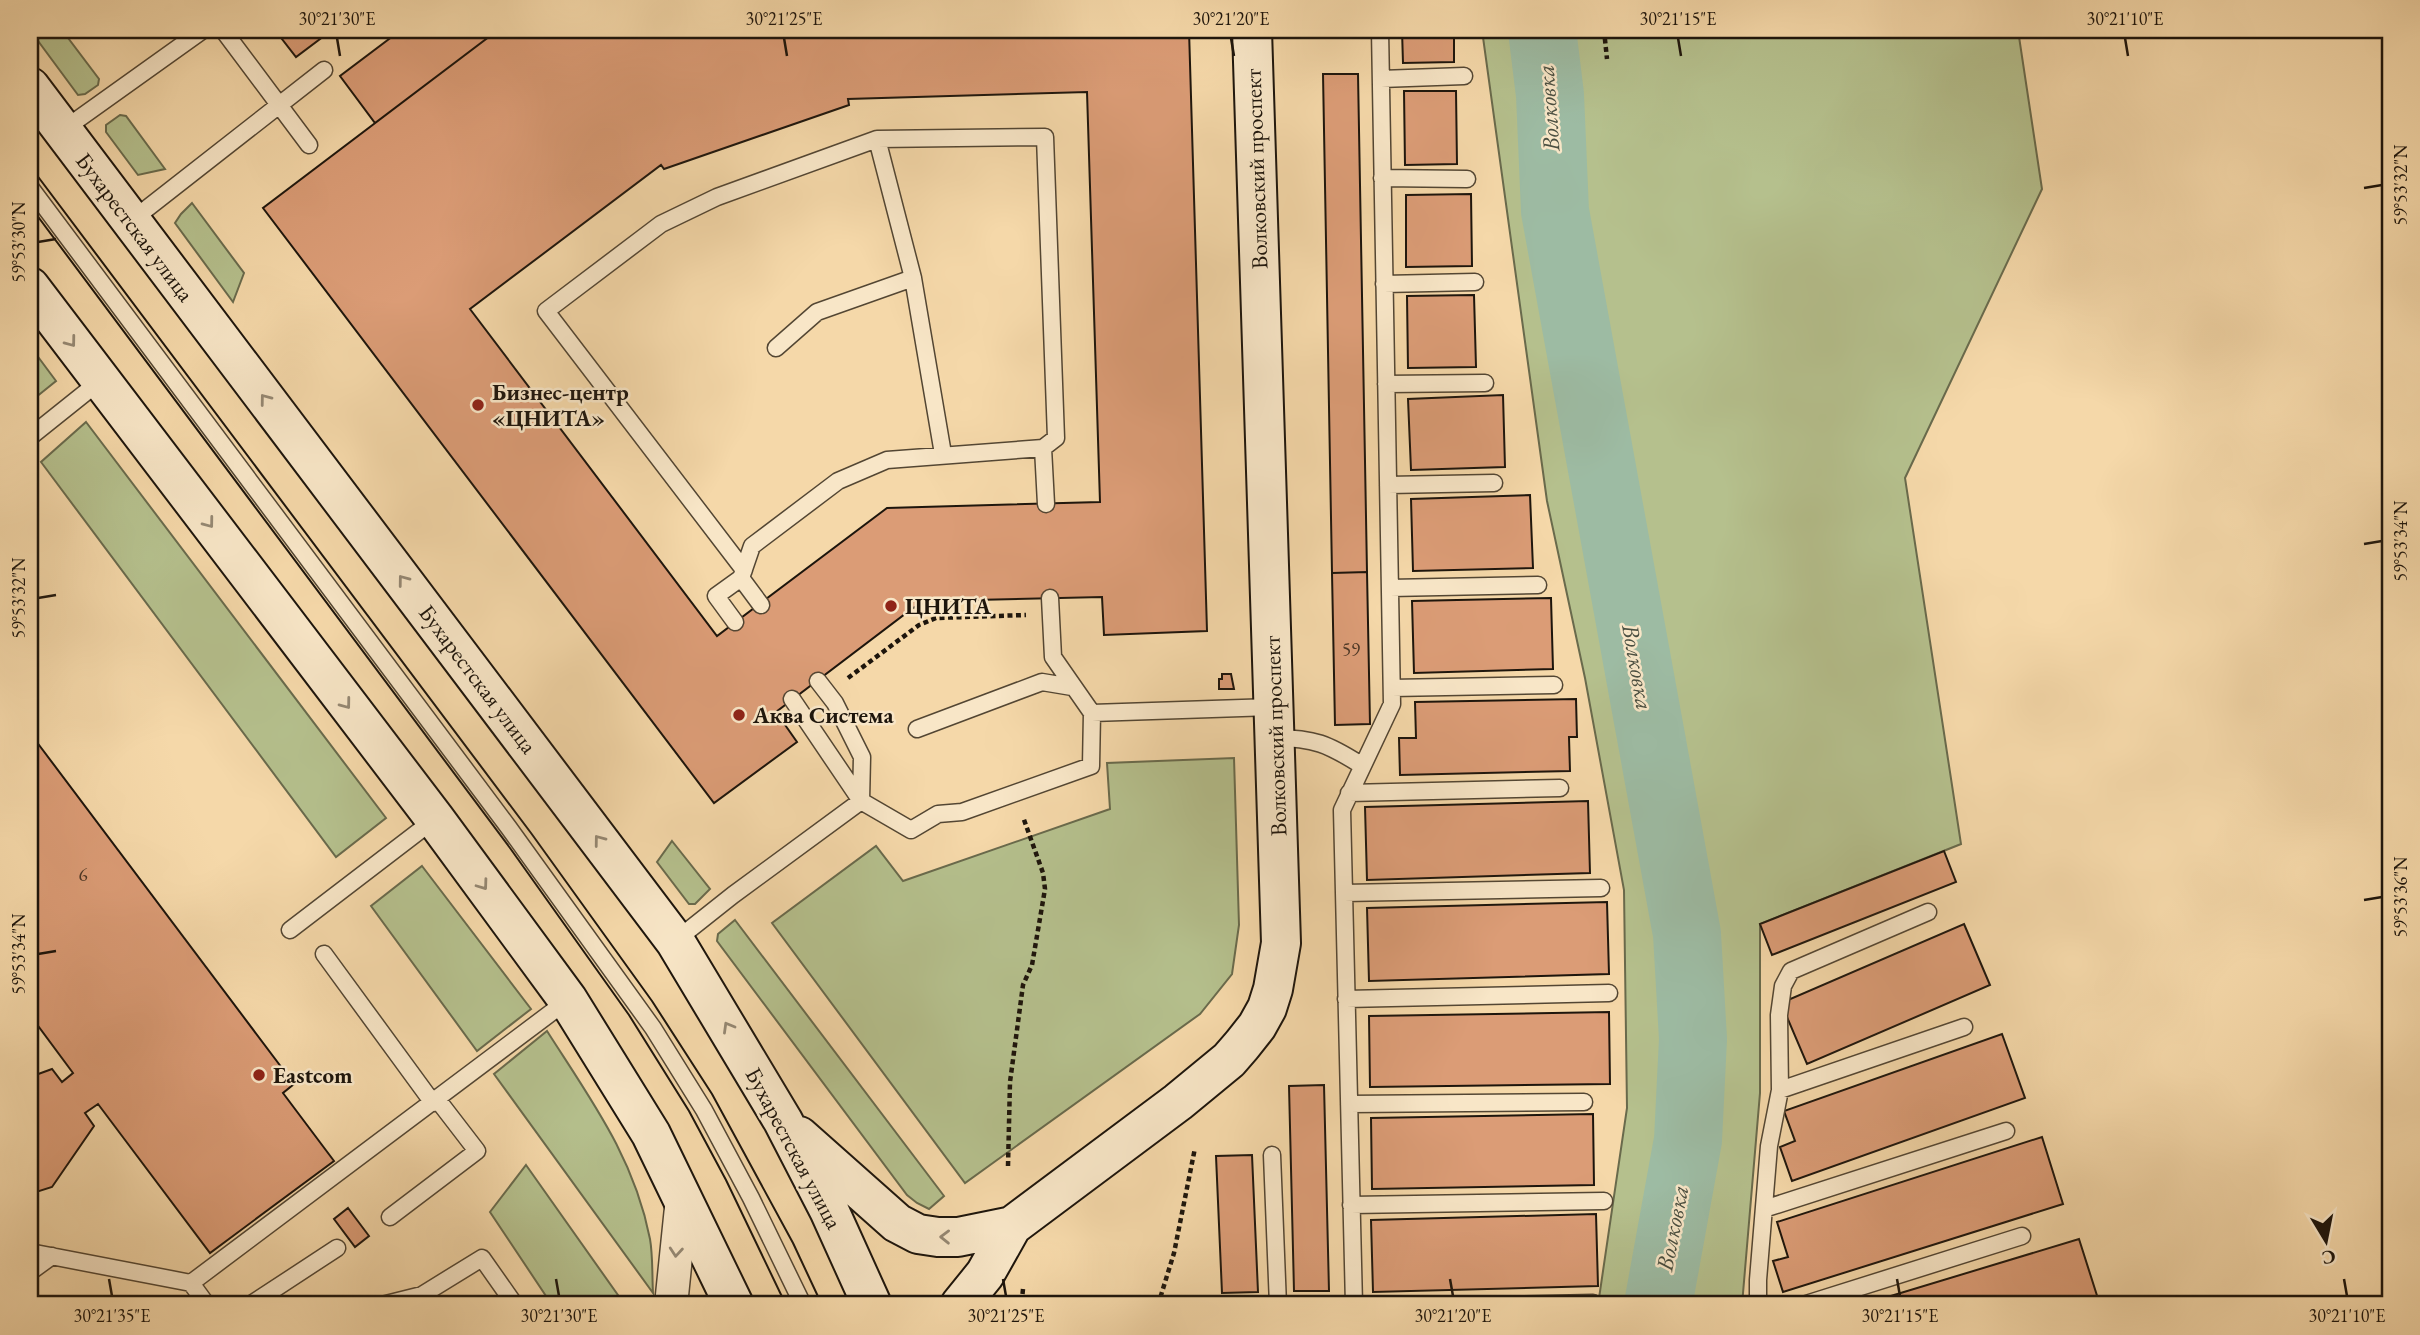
<svg xmlns="http://www.w3.org/2000/svg" width="2420" height="1335" viewBox="0 0 2420 1335" font-family="'EB Garamond',serif">
  <rect width="100%" height="100%" fill="#f5d8a9"/>
  <filter id="stains"><feTurbulence type="fractalNoise" baseFrequency=".00286" numOctaves="4"/><feColorMatrix values="0 0 0 0 .2 0 0 0 0 .09 0 0 0 0 .02 0 0 0 .5 -.17"/></filter>
  <radialGradient id="worn" r=".72"><stop offset=".6" stop-color="#630" stop-opacity="0"/><stop offset="1" stop-color="#630" stop-opacity=".3"/></radialGradient>
  <path fill="#b5c08d" stroke="#696a4c" stroke-width="2" d="M30 30H62L99 79 98 85 85 94 78 95Z
    M1482 30H2018L2042 189 1905 478 1961 844 1760 924V1093L1742 1305H1598L1627 1108 1624 890 1585 678 1547 501Z
    M120 115 126 116 165 169 138 175 106 132V125Z
    M192 203 244 273 233 302 175 223 181 214Z
    M30 346 56 381 30 402Z
    M86 422 386 818 336 857 41 462Z
    M1234 758 1239 925 1232 974 1200 1014 965 1183 772 923 876 846 903 881 1110 809 1107 763Z
    M672 841 710 889 695 904H689L657 862Z
    M422 866 531 1009 477 1051 371 906Z
    M735 920 944 1196 929 1209 917 1203 907 1195 717 941 718 934Z
    M547 1031C591 1100 634 1157 650 1239 653 1256 652 1276 653 1293L494 1074Z
    M526 1165 625 1305H552L490 1212Z"/>
  <g fill="none" stroke-linecap="round" stroke-linejoin="round">
    <path stroke="#9dbba3" stroke-width="68" d="M1542 30 1550 95 1555 211 1687 934 1693 1039 1688 1140 1658 1305"/>
  </g>
  <path fill="#db9c76" stroke="#1d150c" stroke-width="2" fill-rule="evenodd" d="M275 30H332L296 57Z
    M401 30H498L375 123 340 76Z
    M498 30H1189L1207 631 1104 635 1102 597 930 601 913 608 776 712 797 742 714 803 263 208ZM1087 92 1100 502 887 508 717 636 470 309 661 165 664 169 849 105 848 99Z
    M1402 30H1454V62L1403 63Z
    M1323 74H1358L1367 572 1332 573Z
    M1404 91H1456L1457 164 1405 165Z
    M1471 194 1472 266 1406 267V195Z
    M1474 295 1476 367 1408 368 1407 296Z
    M1503 395 1505 467 1411 470 1408 399Z
    M1530 495 1533 568 1413 571 1411 499Z
    M1367 572 1370 724 1335 725 1332 573Z
    M1551 598 1553 669 1414 673 1412 601Z
    M1222 674H1231L1234 689H1219V679H1222Z
    M1576 699 1577 737H1569L1570 771 1400 775 1399 738H1416L1415 702Z
    M30 733 294 1084 283 1093 334 1161 210 1253 98 1104 85 1113 94 1126 52 1187 30 1194V1077L52 1069 62 1082 73 1073 30 1015Z
    M1588 801 1590 873 1367 880 1365 807Z
    M1944 851 1956 882 1772 955 1760 924Z
    M1607 902 1609 974 1369 981 1367 908Z
    M1964 924 1990 985 1807 1064 1781 1003Z
    M1609 1012 1610 1084 1370 1087 1369 1016Z
    M2002 1034 2025 1098 1792 1181 1780 1147 1795 1141 1784 1111Z
    M1324 1085 1329 1291H1294L1289 1086Z
    M1593 1114 1594 1185 1372 1189 1371 1118Z
    M2042 1137 2063 1204 1783 1292 1773 1261 1788 1257 1777 1222Z
    M1252 1155 1258 1292 1222 1293 1216 1156Z
    M348 1208 369 1236 355 1247 334 1219Z
    M1596 1214 1598 1286 1373 1292 1371 1220Z
    M2079 1239 2100 1305H1861Z"/>
  <g fill="none" stroke-linecap="round" stroke-linejoin="round">
    <g stroke="#534633" stroke-width="19">
      <path id="lane" d="M223 30 309 145
        M1381 79 1464 76
        M63 130 203 30
        M877 139 913 278 943 454
        M1382 178 1467 179
        M30 187 509 828 653 1028 704 1110 751 1198 803 1305
        M131 221 324 70
        M1384 284 1475 282
        M776 348 817 312 913 278
        M1386 384 1485 383
        M30 437 100 381
        M1043 448 1046 504
        M1388 485 1494 483
        M741 578 761 605
        M1390 588 1538 585
        M735 622 716 596 741 578 752 546 838 481 887 460 1043 448 1056 438 1045 137 877 139 717 197 661 224 546 311 744 570
        M1392 688 1554 685
        M792 699 861 801 911 830 938 814 962 812 1091 766 1092 713 1053 657 1050 598
        M1092 713 1274 707
        M917 729 1042 682 1072 687
        M1275 738C1314 738 1328 744 1361 765
        M1349 793 1560 788
        M1344 893 1601 888
        M290 930 435 819
        M675 941 733 895 861 801 862 757 835 703 818 681
        M324 954 433 1103
        M1346 999 1609 993
        M1780 1090 1964 1027
        M1349 1104 1584 1102
        M1272 1155 1278 1305
        M1351 1205 1604 1201
        M1764 1209 2006 1131
        M390 1217 477 1151 437 1099
        M30 1252 191 1283 568 1000
        M30 1272 52 1256
        M191 1283 207 1305
        M250 1305 337 1248
        M382 1305 422 1295 482 1258 515 1305
        M1354 1305 1342 810 1392 704 1380 30
        M1501 1305 1593 1303
        M1758 1305V1280L1769 1146 1780 1090 1779 1015 1783 986 1791 971 1928 912
        M1803 1305 2022 1236"/>
    </g>
    <g stroke="#534633" stroke-width="35">
      <path id="street" d="M671 1305 682 1198"/>
    </g>
    <g stroke="#1d150c" stroke-width="42">
      <path id="secondary" d="M30 87 675 941 783 1121 829 1210 872 1305
        M30 287 435 819 568 1000 651 1134 734 1305
        M799 1136 897 1223 918 1234 938 1237H958L1012 1226
        M960 1305 985 1274 1012 1226 1178 1102 1229 1060 1242 1045 1257 1026 1267 1008 1273 989 1281 943 1280 912 1252 30"/>
    </g>
    <path stroke="#1d150c" stroke-width="4.5" stroke-dasharray="5 3.5" stroke-linecap="butt" d="M1604 30 1607 59
      M848 678 919 625 936 618 1026 615
      M1008 1166 1010 1082 1023 985 1032 965 1045 889 1043 873 1023 817
      M1023 1289 1022 1299 1023 1305
      M1158 1305 1174 1253 1195 1148"/>
    <use href="#lane" stroke="#f8e6c7" stroke-width="16"/>
    <use href="#street" stroke="#f8e6c7" stroke-width="32"/>
    <use href="#secondary" stroke="#f8e6c7" stroke-width="38"/>
    <path stroke="#1d150c" stroke-width="2" d="M30 166 531 833 652 1001 712 1094 793 1243 822 1305
      M30 206 510 848 629 1015 689 1111 726 1180 786 1305"/>
  </g>
  <defs><path id="oneway-chevron" d="M-2-3.5L2.5 0L-2 3.5" fill="none" stroke-width="1.6" stroke-linecap="round" stroke-linejoin="round" transform="scale(1.75)"/></defs>
  <g stroke="#958873">
    <use href="#oneway-chevron" transform="translate(71 342) rotate(53)"/>
    <use href="#oneway-chevron" transform="translate(265 399) rotate(-127)"/>
    <use href="#oneway-chevron" transform="translate(209 523) rotate(53)"/>
    <use href="#oneway-chevron" transform="translate(403 580) rotate(-127)"/>
    <use href="#oneway-chevron" transform="translate(346 704) rotate(53)"/>
    <use href="#oneway-chevron" transform="translate(599 840) rotate(-127)"/>
    <use href="#oneway-chevron" transform="translate(483 885) rotate(54)"/>
    <use href="#oneway-chevron" transform="translate(728 1027) rotate(-120)"/>
    <use href="#oneway-chevron" transform="translate(945 1237) rotate(-179)"/>
    <use href="#oneway-chevron" transform="translate(676 1252) rotate(95)"/>
  </g>
  <path fill="none" stroke="#1d150c" stroke-width="2.5" d="M337 38 340 56M784 38 787 56M1231 38 1234 56M1678 38 1681 56M2125 38 2128 56M2364 188 2382 185M38 242 56 239M2364 544 2382 541M38 598 56 595M2364 900 2382 897M38 954 56 951M109 1279 112 1296M556 1279 559 1296M1003 1279 1006 1296M1450 1279 1453 1296M1897 1279 1900 1296M2344 1279 2347 1296"/>
  <g fill="#8f2418" stroke="#f8e6c7" stroke-width="2.5">
    <circle cx="478" cy="405" r="7"/>
    <circle cx="891" cy="606" r="7"/>
    <circle cx="739" cy="715" r="7"/>
    <circle cx="259" cy="1075" r="7"/>
  </g>
  <g text-anchor="middle" dominant-baseline="central" stroke-width="5" stroke-linejoin="round" paint-order="stroke">
    <g font-size="19" fill="#4c3726">
      <text x="1351" y="649">59</text>
      <text x="83" y="874">6</text>
    </g>
    <g font-size="23" fill="#1d150c" stroke="#f8e6c7">
      <text transform="translate(1256 169) rotate(-92)">Волковский проспект</text>
      <text transform="translate(135 227) rotate(53)">Бухарестская улица</text>
      <text transform="translate(478 679) rotate(53)">Бухарестская улица</text>
      <text transform="translate(1275 736) rotate(-92)">Волковский проспект</text>
      <text transform="translate(794 1148) rotate(62)">Бухарестская улица</text>
    </g>
    <g font-size="23" font-weight="bold" fill="#1d150c" stroke="#f8e6c7" text-anchor="start">
      <text x="492" y="392">Бизнес-центр<tspan x="492" dy="26">«ЦНИТА»</tspan></text>
      <text x="905" y="606">ЦНИТА</text>
      <text x="753" y="715">Аква Система</text>
      <text x="273" y="1075">Eastcom</text>
    </g>
    <g font-size="24" font-style="italic" fill="#4a4f41" stroke="#f8e6c7">
      <text transform="translate(1548 108) rotate(-94)">Волковка</text>
      <text transform="translate(1638 667) rotate(80)">Волковка</text>
      <text transform="translate(1672 1228) rotate(-79)">Волковка</text>
    </g>
  </g>
  <rect width="2420" height="1335" fill="none" stroke="#f5d8a9" stroke-width="77"/>
  <g transform="translate(2326 1241) rotate(170)" stroke="#f8e6c7" stroke-width="5" paint-order="stroke">
  <path d="M0-5L12 26L0 18L-12 26Z" fill="#1d150c"/>
  <text y="-10" font-size="19" font-weight="bold" text-anchor="middle" fill="#1d150c">С</text>
  </g>
  <rect x="38" y="38" width="2344" height="1258" fill="none" stroke="#1d150c" stroke-width="2.5"/>
  <g font-size="18" text-anchor="middle" fill="#1d150c">
    <text x="337" y="25">30°21'30"E</text>
    <text x="784" y="25">30°21'25"E</text>
    <text x="1231" y="25">30°21'20"E</text>
    <text x="1678" y="25">30°21'15"E</text>
    <text x="2125" y="25">30°21'10"E</text>
    <text transform="translate(2401 185) rotate(-90)" y="6">59°53'32"N</text>
    <text transform="translate(19 242) rotate(-90)" y="6">59°53'30"N</text>
    <text transform="translate(2401 541) rotate(-90)" y="6">59°53'34"N</text>
    <text transform="translate(19 598) rotate(-90)" y="6">59°53'32"N</text>
    <text transform="translate(2401 897) rotate(-90)" y="6">59°53'36"N</text>
    <text transform="translate(19 954) rotate(-90)" y="6">59°53'34"N</text>
    <text x="112" y="1322">30°21'35"E</text>
    <text x="559" y="1322">30°21'30"E</text>
    <text x="1006" y="1322">30°21'25"E</text>
    <text x="1453" y="1322">30°21'20"E</text>
    <text x="1900" y="1322">30°21'15"E</text>
    <text x="2347" y="1322">30°21'10"E</text>
  </g>
  <rect width="100%" height="100%" filter="url(#stains)"/>
  <rect width="100%" height="100%" fill="url(#worn)"/>
</svg>
